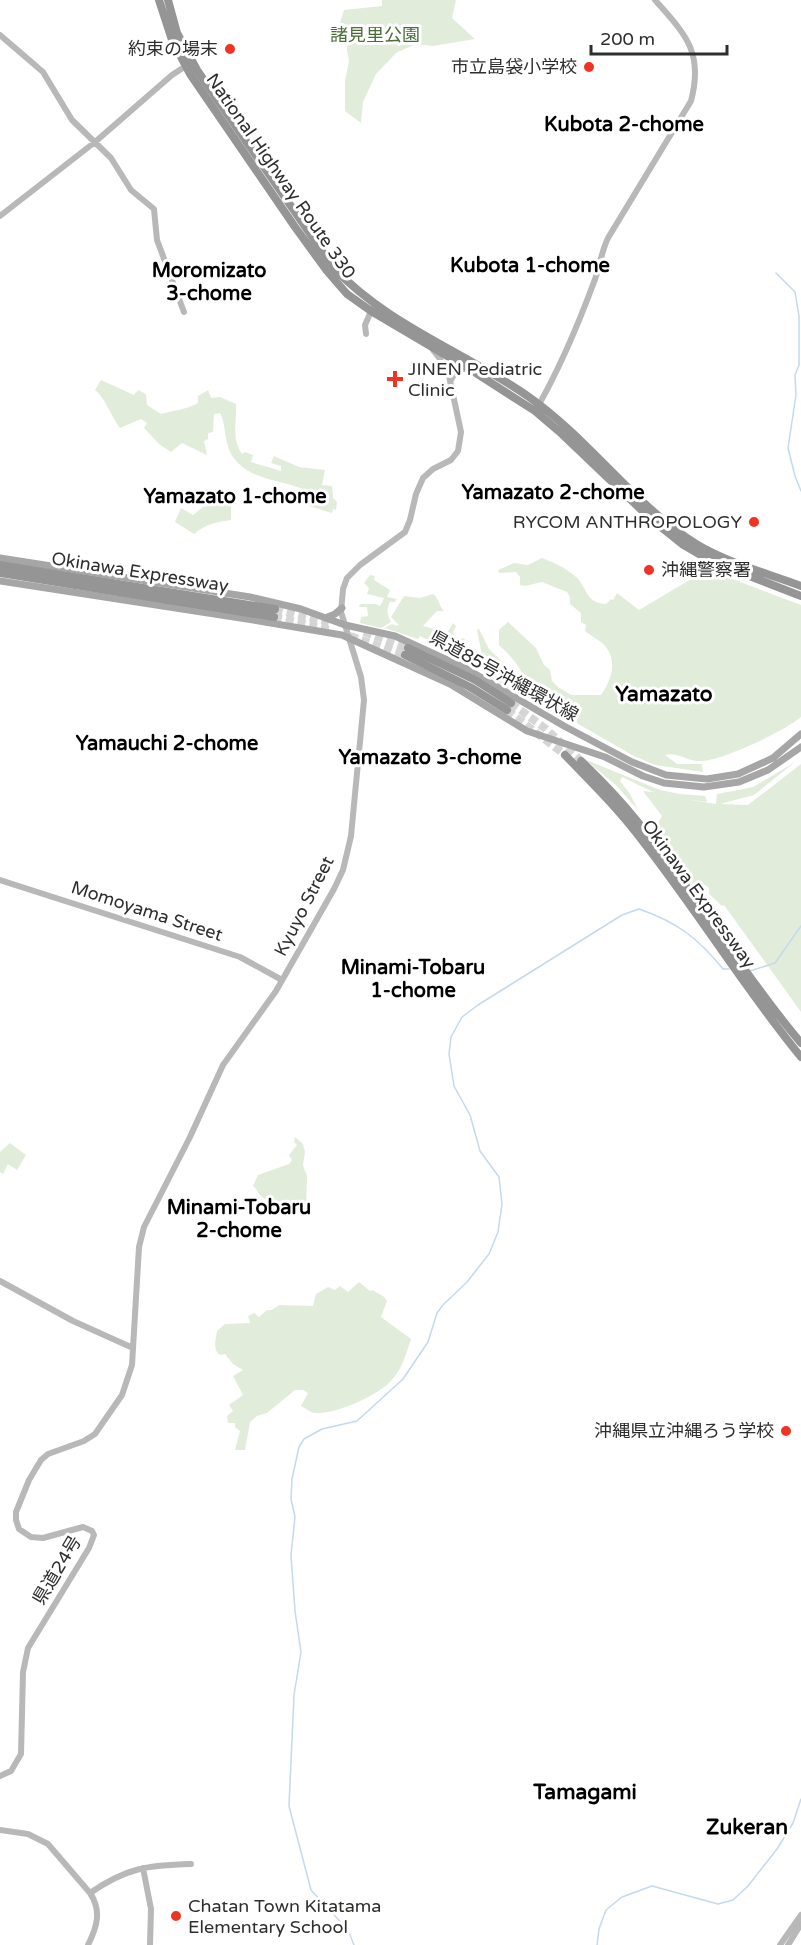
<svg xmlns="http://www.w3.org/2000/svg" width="801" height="1945" viewBox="0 0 801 1945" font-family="'Varela Round','Noto Sans JP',sans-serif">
  <rect width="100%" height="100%" fill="#fff"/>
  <path fill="#e2ecdb" d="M382 0H456L452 18 475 39 433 46 416 44 396 53 376 74 363 102 361 123 345 111V81L349 61 347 50 348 40 337 32 344 10 382 6Z
    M101 380 134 395 138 390 146 394 147 405 161 414C174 410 186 410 198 403V396L208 390 211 398 220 397 236 404C237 421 231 438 242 454L245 452 253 455 251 462 281 471V466L271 463 274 456 299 467 325 470 322 485 332 486 333 498 337 502 336 510 333 509 332 513 309 506 317 497C292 478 253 485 233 457 224 445 226 422 220 413L214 414 213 432 208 433V439L204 441 207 455 182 443 171 452 160 445 144 428 147 423 141 419 120 428C112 418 104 396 95 390Z
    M219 504 231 506V520C216 522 206 524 194 534L175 522 181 508 193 515 203 507Z
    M542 558C555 563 566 568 576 577 588 588 585 603 606 604L611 599 613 600 617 593 639 610 693 578 701 567 801 605V717C785 731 718 763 697 761 685 760 677 752 665 755L677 764H702L703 772 655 765 632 755 549 707 526 689C524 669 513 658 499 645V630L508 622 536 648 544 665 550 670 552 681 558 687 571 695H601C611 681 618 661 605 646 600 640 591 636 585 631L586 625 581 622V613L570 604V597L567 592 542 582 525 586 520 585V577L516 572 499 573 498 570 514 563 528 565Z
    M370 575 375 576 374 580 390 590 387 597 397 599 395 602H390C386 610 387 614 391 622L381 628 360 623 361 617 368 616 367 607H359L360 604H376L380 606 384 598 367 594 369 588 364 583Z
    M433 594C439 598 439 606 444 611H437L423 626 434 629 438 628 447 633 453 623 456 626 453 632 455 637 465 639 464 641 451 643 450 652 446 651 442 645 439 646 420 636 418 639 385 628 392 624 396 626 399 625 391 617 404 596 420 598Z
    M479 629 489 649 510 669 517 686 509 689 488 676 487 672 492 662 485 655H482L477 630Z
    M584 759 660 790 680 794 705 796 707 802 684 799 716 804 717 794 753 787 795 762 754 795 720 804 748 805 801 764V1012L724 905 722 906 709 894V888L699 881 698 882 748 961 745 962 728 939 660 833 658 823 662 816 643 791 653 792 622 777 620 781 630 794 638 810 616 785Z
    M295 1137 303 1144 305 1152 303 1165 307 1176 306 1208C291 1202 271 1208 259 1194 257 1191 256 1188 253 1186L258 1175 289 1164 292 1160 289 1155 297 1145 294 1142Z
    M10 1143 26 1155 17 1170 8 1164 3 1174 0 1172V1152Z
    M359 1282 370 1291 372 1290 383 1296 387 1301 381 1317 411 1339C406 1354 402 1369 391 1381 377 1396 334 1415 314 1413 310 1412 305 1408 301 1406L308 1393 303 1390H295L267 1413 257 1416 250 1422 245 1450H235L240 1431 235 1427V1423H228L227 1416 233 1411 229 1405 243 1395 233 1376 243 1370 233 1364 225 1354 220 1355C212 1349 216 1339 217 1331L225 1324 250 1323 248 1316 254 1313 259 1317 267 1310H272L279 1305 313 1306 316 1294 328 1287 335 1290 340 1286 348 1292Z"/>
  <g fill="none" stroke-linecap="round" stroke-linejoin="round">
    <path stroke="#c5d8ed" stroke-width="1.5" d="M776 273 795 292 799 316V365L795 375 796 395 788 448 795 476 801 491
      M750 971 775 963 801 926
      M354 1945 348 1930 311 1890 289 1806 294 1695 301 1652 295 1611 291 1555 295 1517 291 1499 292 1479 299 1447 304 1439 322 1429 357 1421 403 1379 428 1342 437 1313 443 1305 467 1282 489 1254 498 1232 502 1204 499 1177 480 1151 470 1115 454 1086 449 1054 451 1037 462 1017 478 1005 622 915 639 909C677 922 698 938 723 969H729
      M597 1945 599 1929 606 1910 622 1897 652 1886 718 1904 733 1900 748 1886 777 1849 793 1823 801 1799"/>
    <path stroke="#d5d5d5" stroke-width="8" stroke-dasharray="8 4" stroke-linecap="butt" d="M275 609 329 622
      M274 617 330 630
      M364 632 408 648
      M350 636 405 655
      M511 703 546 729 581 761
      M507 710 565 755"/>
    <path stroke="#b8b8b8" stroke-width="6" d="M0 35 43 72 72 120 111 158 131 190 154 209 157 240 184 312
      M0 216 95 142 172 75 192 62
      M366 334 365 325 372 309
      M433 350 440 359 447 375
      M451 380 457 369H466
      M537 408C560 368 578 325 594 282 600 267 601 252 608 238L691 101C704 52 685 34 655 0
      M0 880 240 957 282 980
      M0 1281 73 1321 133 1348
      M0 1776 11 1771 21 1754 23 1672 28 1648 89 1548 94 1535 92 1531 83 1527 43 1538 31 1537 19 1529 16 1520V1512L29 1480 41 1460 48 1454 84 1441 95 1434 122 1395 132 1365 139 1247 144 1227 190 1137 223 1065 276 991 334 889 343 870 351 836 364 700 361 677 341 612 343 589 347 578 360 565 405 532 410 520 416 494 423 478 433 469 451 460 458 451 461 432 449 376 450 362 454 356
      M0 1830 28 1834 48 1844 90 1893C102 1911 97 1927 88 1945
      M143 1868 151 1909 150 1945
      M90 1893C126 1868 148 1865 191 1864
      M780 1945 801 1915
      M788 1945 801 1924"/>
    <path stroke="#a6a6a6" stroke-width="7" d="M0 558 250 597 301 609 345 625 395 636 465 668 564 726 632 762 666 775 707 779 738 774 773 758 801 734
      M0 581 247 619 342 635 450 684 527 731 605 757 643 776 664 783 704 787 739 782 768 770 801 747
      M325 618 335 614 342 608"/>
    <path stroke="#959595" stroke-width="8" d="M159 0 172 40 190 74 295 227 327 271 347 294 371 311 471 370 535 411 562 434 652 520 682 544 711 561 801 596
      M168 0 177 33 197 70 333 267C387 325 465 352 529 397 590 440 633 504 696 544 727 563 767 573 801 586
      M0 565 275 609
      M0 573 274 617
      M408 648 475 680 511 703
      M405 655 470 687 507 710
      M565 755C587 778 610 800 630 825 691 900 740 983 801 1057
      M581 761C601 780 620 800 637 821 696 893 742 973 801 1043"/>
  </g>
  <g fill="#ef3426" stroke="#fff" stroke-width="2">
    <circle cx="230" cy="49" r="6"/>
    <circle cx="589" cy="67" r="6"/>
    <path d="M392 370h6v6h6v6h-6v6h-6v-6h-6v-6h6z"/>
    <circle cx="754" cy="522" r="6"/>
    <circle cx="649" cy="570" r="6"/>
    <circle cx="786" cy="1431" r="6"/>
    <circle cx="176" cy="1916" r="6"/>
  </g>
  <g text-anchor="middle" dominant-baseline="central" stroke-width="6" stroke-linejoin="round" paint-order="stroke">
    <g font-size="18" fill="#496c39" stroke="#fff">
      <text x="375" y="35">諸見里公園</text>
    </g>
    <g font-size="18" fill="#2e2e2e" stroke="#fff" text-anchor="end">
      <text x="218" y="49">約束の場末</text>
      <text x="577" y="67">市立島袋小学校</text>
      <text x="408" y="369" text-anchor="start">JINEN Pediatric<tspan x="408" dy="21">Clinic</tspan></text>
      <text x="742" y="522">RYCOM ANTHROPOLOGY</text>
      <text x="661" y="570" text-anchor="start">沖縄警察署</text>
      <text x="774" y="1431">沖縄県立沖縄ろう学校</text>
      <text x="188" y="1906" text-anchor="start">Chatan Town Kitatama<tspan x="188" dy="21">Elementary School</tspan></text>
    </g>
    <g font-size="18" fill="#2e2e2e" stroke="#fff">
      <text transform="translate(281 176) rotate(55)">National Highway Route 330</text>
      <text transform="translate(140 572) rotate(9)">Okinawa Expressway</text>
      <text transform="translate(504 676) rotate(29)">県道85号沖縄環状線</text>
      <text transform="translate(699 894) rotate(54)">Okinawa Expressway</text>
      <text transform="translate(304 906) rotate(-63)">Kyuyo Street</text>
      <text transform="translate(147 911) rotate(18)">Momoyama Street</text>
      <text transform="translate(57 1570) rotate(-59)">県道24号</text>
    </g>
    <g font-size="20" font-weight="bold" fill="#000" stroke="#fff">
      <text x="624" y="125">Kubota 2-chome</text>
      <text x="530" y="266">Kubota 1-chome</text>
      <text x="209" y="271">Moromizato<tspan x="209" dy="23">3-chome</tspan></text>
      <text x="553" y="493">Yamazato 2-chome</text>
      <text x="235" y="497">Yamazato 1-chome</text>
      <text x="167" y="744">Yamauchi 2-chome</text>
      <text x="430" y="758">Yamazato 3-chome</text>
      <text x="413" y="968">Minami-Tobaru<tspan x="413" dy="23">1-chome</tspan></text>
      <text x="239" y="1208">Minami-Tobaru<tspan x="239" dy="23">2-chome</tspan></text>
    </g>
    <g font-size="21" font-weight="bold" fill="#000" stroke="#fff">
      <text x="664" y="694">Yamazato</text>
      <text x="585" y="1792">Tamagami</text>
      <text x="747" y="1827">Zukeran</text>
    </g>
  </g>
  <path d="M591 45v9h136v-9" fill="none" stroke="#2e2e2e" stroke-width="3"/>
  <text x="600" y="45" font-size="18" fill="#2e2e2e" stroke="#ffffff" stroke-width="4.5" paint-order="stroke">200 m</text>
</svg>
